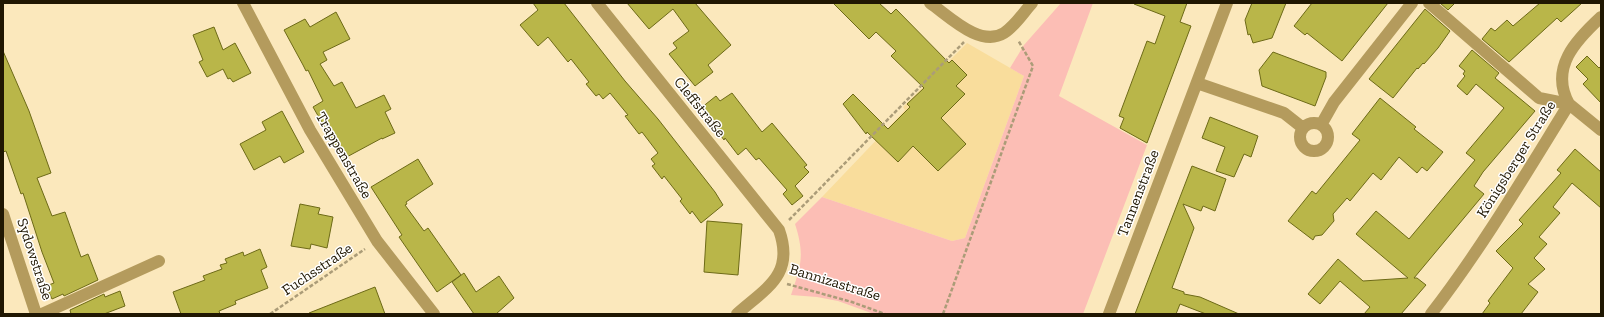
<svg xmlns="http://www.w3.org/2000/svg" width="1604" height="317" viewBox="0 0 1604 317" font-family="'Zilla Slab',serif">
  <rect width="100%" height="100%" fill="#fbe8bc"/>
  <path fill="#f9dd9c" d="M967 43 1024 76 965 238 952 241 822 197 905 110 903 107Z"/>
  <path fill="#fcbeb5" d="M1061 3H1093L1059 96 1147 145 1083 314H874L838 301 817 297 791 295C801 266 805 255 795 224L822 197 952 241 965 238 1024 76 1010 68 1024 45Z"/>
  <path fill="#b9b649" stroke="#6d6a17" d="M533 3H564L625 81 658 119 715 192 723 205 701 223 692 211 690 214 680 201 682 199 664 176 662 179 652 166 655 164 651 159 658 153 642 132 639 134 625 116 628 115 610 93 603 99 599 94 596 96 586 84 589 82 571 59 568 62 548 37 538 46 520 25 538 10Z
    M627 3H695L731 45 708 65 713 72 695 86 669 54 677 48 673 43 689 31 673 9 649 29Z
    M833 3H879L891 14 896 9 949 63 952 60 967 75 956 86 965 94 941 118 966 144 938 171 913 146 898 162 867 132 866 134 843 104 853 94 888 129 910 107 907 104 924 88 891 56 896 51 876 32 869 39Z
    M1134 3H1187L1180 22 1191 26 1147 143 1120 128 1124 118 1119 116 1147 41 1155 44 1165 16 1134 4Z
    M1252 3H1286L1272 38 1253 43 1250 34 1248 35 1245 20Z
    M1312 3H1388L1342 61 1307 33 1305 35 1294 26Z
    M1440 3H1455L1448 10Z
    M1540 3H1582L1561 22 1557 18 1509 62 1482 39 1491 28 1495 31 1507 20 1513 26Z
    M1425 9 1450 31 1438 48 1424 64 1423 63 1418 69 1417 68 1393 98 1369 79Z
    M336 12 350 39 323 52 327 60 320 64 334 86 342 82 356 108 384 95 391 109 385 112 395 133 382 139V138L343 159 313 107 323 101 308 70 306 71 303 65 284 30 305 19 310 27Z
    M214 27 223 50 235 43 251 73 233 82 230 78 228 79 223 69 207 77 199 62 203 60 193 35Z
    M1472 50 1499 73 1495 78 1535 111 1483 172 1474 186 1484 194 1414 278H1417L1426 285 1401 314H1364L1370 307 1340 281 1320 304 1308 294 1338 259 1363 281 1408 278 1356 234 1376 211 1409 239 1475 160 1466 153 1504 108 1476 84 1467 95 1457 86 1465 76 1463 74 1465 71 1459 66Z
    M3 51 29 111 51 173 37 178 52 216 65 212 81 257 88 254 98 280 64 296 63 294 52 299 46 286 54 283 42 252 23 193 21 194 6 151 3 152Z
    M1273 52 1326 72V77L1315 106 1262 86 1259 70Z
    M1587 56 1599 68 1601 66V103L1583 84 1588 79 1576 67Z
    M732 93 762 132 772 123 807 165 804 167 809 172 795 186 803 196 792 205 783 194 787 190 759 158 756 160 746 148 738 155 725 138 724 140 718 132 712 125 713 123 701 108 716 96 720 101Z
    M1380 98 1416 127 1414 129 1443 152 1427 171 1422 167 1417 173 1399 157 1381 180 1373 173 1350 201 1347 198 1333 214 1334 221 1322 235 1315 236 1313 240 1288 221 1312 191 1316 194 1360 140 1352 134Z
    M282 111 304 152 284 163 280 156 254 170 240 144 266 130 262 122Z
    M1210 117 1258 136 1251 157 1244 154 1234 177 1216 171 1225 147 1202 138Z
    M1575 149 1601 172V208L1572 183 1553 207 1560 213 1539 237 1547 244 1534 258 1545 269 1528 284 1538 292 1521 314H1482L1490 303 1488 301 1513 268 1496 251 1523 224 1519 220 1561 173 1557 170Z
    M418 159 433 184 406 202 407 204 405 205 424 231 428 228 461 275 437 292 399 237 402 235 371 187Z
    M1192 166 1226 179 1215 211 1203 206 1201 211 1183 204 1194 228 1172 288 1184 292V294L1200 297 1239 314H1206L1180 304 1176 314H1135Z
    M300 204 320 208 318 214 333 217 327 248 311 244 310 249 291 246Z
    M707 221 742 224 738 275 704 272Z
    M260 249 267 267 261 270 268 288 235 301 236 304 219 311 220 314H181L173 292 205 280 203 276 222 269 220 265 227 263 225 259 243 252 244 256Z
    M464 273 476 292 499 276 514 298 496 314H474L452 282Z
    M375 287 385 314H309V313Z
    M120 291 125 306 104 314H71L70 310 104 294 105 297Z"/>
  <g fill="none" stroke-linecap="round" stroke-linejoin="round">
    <path stroke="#ab9c78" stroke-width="2.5" stroke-dasharray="4 2" stroke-linecap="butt" d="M789 220 964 42
      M787 284 852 302 885 314
      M270 314 365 249
      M943 314 1033 66 1018 40"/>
    <path stroke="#b49b5d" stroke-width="12" d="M243 3 310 130 377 241 434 314
      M597 3 779 230C795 275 766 288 737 314
      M930 3C949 16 980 48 1004 33 1015 26 1023 13 1032 3
      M1429 3 1539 98 1569 104 1601 130
      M1197 83 1284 113 1303 128
      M1569 104C1549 68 1576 40 1601 17
      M1300 137a14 14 0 1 1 28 0a14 14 0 1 1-28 0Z
      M1321 125 1334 102 1412 3
      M3 214 36 314
      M42 314 159 261
      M1109 314 1227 3
      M1431 314C1482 248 1525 175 1569 104"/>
  </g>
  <g text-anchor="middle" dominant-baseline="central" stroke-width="3" stroke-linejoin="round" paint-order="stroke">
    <g font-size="15" fill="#201702" stroke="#fff">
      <text transform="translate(700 107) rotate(51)">Cleffstraße</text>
      <text transform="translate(344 155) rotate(60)">Trappenstraße</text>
      <text transform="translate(1516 159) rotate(-58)">Königsberger Straße</text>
      <text transform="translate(1138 193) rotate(-69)">Tannenstraße</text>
      <text transform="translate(35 259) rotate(72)">Sydowstraße</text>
      <text transform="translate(317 269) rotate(-34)">Fuchsstraße</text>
      <text transform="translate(835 282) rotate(17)">Bannizastraße</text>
    </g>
  </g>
  <rect width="1604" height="317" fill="none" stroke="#201702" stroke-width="8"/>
</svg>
